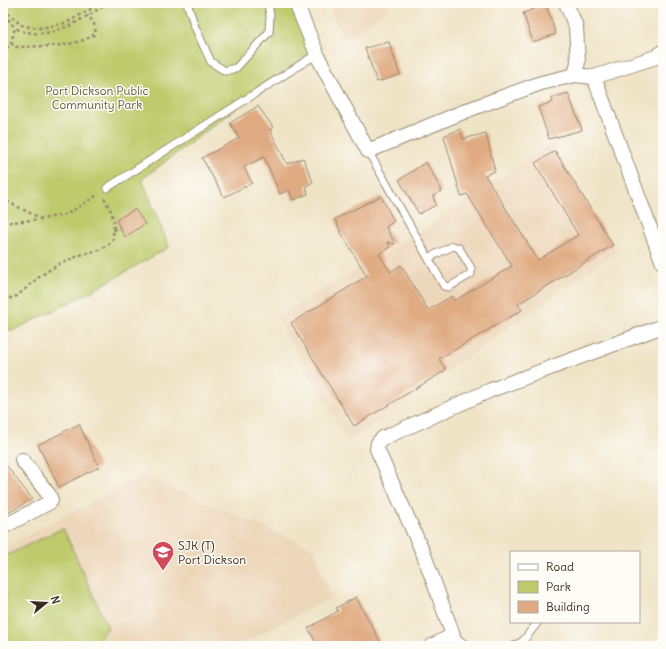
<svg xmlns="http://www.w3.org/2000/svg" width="666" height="649" viewBox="0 0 666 649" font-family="Delius,sans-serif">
  <rect width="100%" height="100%" fill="#fdfcf7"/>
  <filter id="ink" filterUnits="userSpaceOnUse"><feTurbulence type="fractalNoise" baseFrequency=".025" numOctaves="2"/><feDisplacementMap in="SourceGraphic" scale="8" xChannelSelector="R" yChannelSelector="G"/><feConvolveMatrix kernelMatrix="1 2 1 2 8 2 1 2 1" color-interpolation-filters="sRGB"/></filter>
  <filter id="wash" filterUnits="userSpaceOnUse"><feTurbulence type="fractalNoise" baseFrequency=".012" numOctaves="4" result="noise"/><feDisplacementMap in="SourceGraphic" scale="16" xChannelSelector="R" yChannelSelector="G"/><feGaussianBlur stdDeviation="0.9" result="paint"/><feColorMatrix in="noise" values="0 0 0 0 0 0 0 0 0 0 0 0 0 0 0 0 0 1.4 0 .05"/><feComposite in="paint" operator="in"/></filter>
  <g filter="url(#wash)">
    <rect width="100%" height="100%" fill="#f0e4c7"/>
    <path fill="#edd7ba" d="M328 3H393L387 10 342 41Z
      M552 143 617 251 348 442 277 317 415 235Z
      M142 475 313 548 332 597 237 646H3V548Z"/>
    <path fill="#becb6c" stroke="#7c7a45" d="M3 3H292L311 52 142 179 169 247 85 295 12 331 3 326Z
      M63 528 108 628 98 640 99 646H7L3 638V557Z"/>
    <g id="blocks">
      <path fill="#e0ab82" d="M546 5 556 34 533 42 523 13Z
        M389 42 400 75 377 82 365 48Z
        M568 93 582 130 549 139 538 107 553 102 552 98Z
        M258 106 273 127 270 130 287 164 303 158 313 182 306 186 308 194 293 200 289 190 280 194 264 157 244 167 252 183 224 197 202 158 239 138 230 123Z
        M460 129 463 139 486 133 495 171 485 175 538 260 578 235 535 163 555 151 613 245 518 304 522 310 439 359 446 370 354 426 291 323 367 276 341 233 335 219 381 196 394 221 386 227 395 244 387 242 390 247 379 254 390 272 401 265 428 310 452 296 454 301 512 266 467 194 461 196 444 136Z
        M426 162 442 191 433 196 436 205 419 214 399 180Z
        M135 209 145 224 125 237 116 220Z
        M79 424 99 467 59 487 38 445Z
        M3 461 32 499 3 516Z
        M356 597 380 641 372 646H318L308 628 338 611 336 608Z"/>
    </g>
  </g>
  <g filter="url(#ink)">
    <use href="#blocks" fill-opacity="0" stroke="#968772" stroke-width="1"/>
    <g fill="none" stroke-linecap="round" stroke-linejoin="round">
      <g stroke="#968772" stroke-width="9">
        <path id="service" d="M187 3 195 27 211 62 225 71 236 68 269 32 270 16 268 3
          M368 151 444 286 449 287 471 274V268L459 248 453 246 428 258
          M107 188 317 54
          M453 635 467 646
          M514 646 523 641 538 622"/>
      </g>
      <g stroke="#968772" stroke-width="16">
        <path id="minor" d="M296 3 319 59 368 151 473 108 541 83 575 75 594 77 656 57 663 51
          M566 3 576 27 578 62 575 75
          M594 77 663 263
          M3 527 50 502 51 500 49 495 22 460
          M432 646 453 635 424 555 377 449 378 443 383 438 491 390 663 326"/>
      </g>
      <path stroke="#968772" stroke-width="2.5" stroke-dasharray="3 3" stroke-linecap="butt" d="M3 9 21 25 30 27 41 28 66 23 96 6 99 3
        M3 14 8 18
        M8 19 15 28
        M11 43 16 47C39 46 78 48 96 33L94 24 88 15
        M3 53 11 43 15 28C46 43 76 23 102 7L105 3
        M3 197 8 202 42 219 67 214 99 194
        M3 223 42 219
        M113 230 120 228
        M3 297 11 298 17 296 39 277 57 265 83 254 99 250 109 244 113 239 114 222 111 211 104 198"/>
      <use href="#service" stroke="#fff" stroke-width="7"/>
      <use href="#minor" stroke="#fff" stroke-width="14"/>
    </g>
  </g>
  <defs>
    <g id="school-pin" transform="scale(1.15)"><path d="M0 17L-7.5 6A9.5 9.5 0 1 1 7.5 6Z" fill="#d1495b" stroke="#fdfcf7"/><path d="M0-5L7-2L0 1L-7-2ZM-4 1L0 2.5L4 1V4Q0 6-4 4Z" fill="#fff"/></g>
  </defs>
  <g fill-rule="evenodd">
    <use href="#school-pin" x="163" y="552"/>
  </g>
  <g text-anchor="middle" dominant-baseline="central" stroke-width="3" stroke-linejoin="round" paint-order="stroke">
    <g font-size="12" fill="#625a35" stroke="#fdfcf7">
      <text x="97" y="90">Port Dickson Public<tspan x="97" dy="14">Community Park</tspan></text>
    </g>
    <g font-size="12" fill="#3b2a1e" stroke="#fdfcf7" text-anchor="start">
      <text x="178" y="545">SJK (T)<tspan x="178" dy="14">Port Dickson</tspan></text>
    </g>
  </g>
  <rect width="666" height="649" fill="none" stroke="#fdfcf7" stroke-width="16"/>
  <rect x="510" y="551" width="130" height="72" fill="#fdfcf7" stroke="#afa8a0"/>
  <rect x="518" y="564" width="20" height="6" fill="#ffffff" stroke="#afa8a0"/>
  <text x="546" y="571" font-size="12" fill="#3b2a1e">Road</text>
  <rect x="518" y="581" width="20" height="12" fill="#becb6c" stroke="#afa8a0"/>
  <text x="546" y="591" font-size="12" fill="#3b2a1e">Park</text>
  <rect x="518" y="601" width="20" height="12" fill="#e0ab82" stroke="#afa8a0"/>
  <text x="546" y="611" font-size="12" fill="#3b2a1e">Building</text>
  <g transform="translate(46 603) rotate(72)" stroke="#fdfcf7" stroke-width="3" paint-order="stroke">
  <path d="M0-3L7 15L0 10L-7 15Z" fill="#3b2a1e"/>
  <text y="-6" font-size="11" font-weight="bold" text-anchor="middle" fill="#3b2a1e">N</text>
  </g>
</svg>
